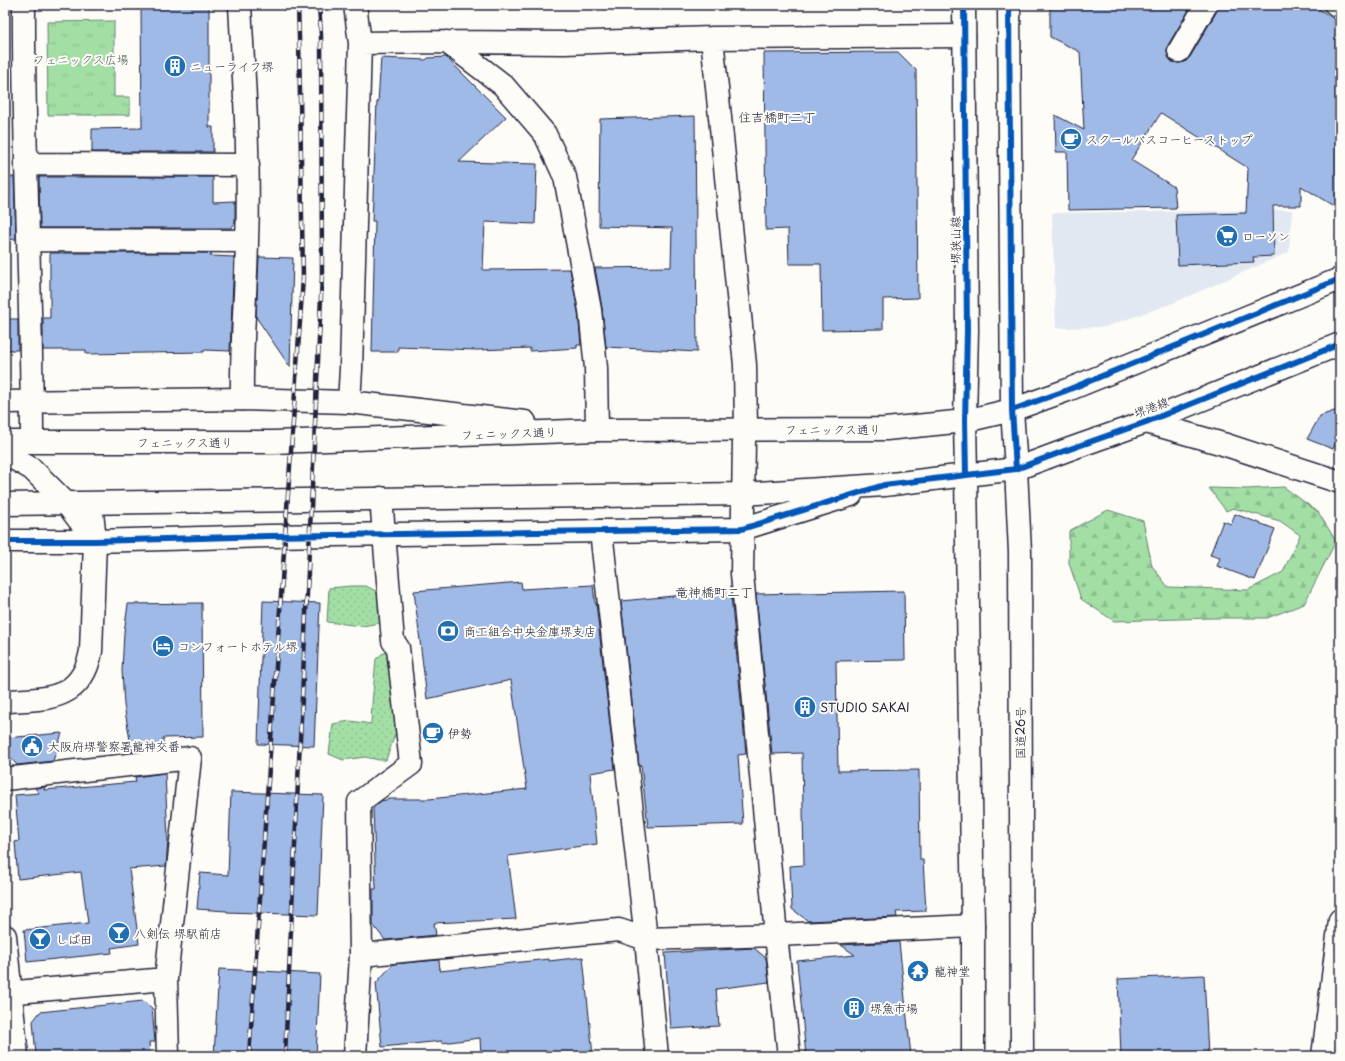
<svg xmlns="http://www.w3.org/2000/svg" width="1345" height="1061" viewBox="0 0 1345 1061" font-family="'Playpen Sans','Klee One',sans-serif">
  <defs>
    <pattern id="grass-dots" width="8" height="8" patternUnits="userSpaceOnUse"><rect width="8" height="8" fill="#a3dfa5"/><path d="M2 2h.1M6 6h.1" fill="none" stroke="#8cbf8f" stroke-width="1.8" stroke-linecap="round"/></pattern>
    <pattern id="forest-firs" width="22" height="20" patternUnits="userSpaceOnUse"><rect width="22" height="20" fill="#a3dfa5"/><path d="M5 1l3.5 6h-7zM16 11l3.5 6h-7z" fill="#8cbf8f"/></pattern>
    <pattern id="park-tufts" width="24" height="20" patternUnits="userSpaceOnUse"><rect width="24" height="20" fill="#a3dfa5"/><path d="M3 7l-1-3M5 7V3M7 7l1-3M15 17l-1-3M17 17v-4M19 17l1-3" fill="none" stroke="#8cbf8f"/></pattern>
  </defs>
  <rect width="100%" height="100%" fill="#fdfcf7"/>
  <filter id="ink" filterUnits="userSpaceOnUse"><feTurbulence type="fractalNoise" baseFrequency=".025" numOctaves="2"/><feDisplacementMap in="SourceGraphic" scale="8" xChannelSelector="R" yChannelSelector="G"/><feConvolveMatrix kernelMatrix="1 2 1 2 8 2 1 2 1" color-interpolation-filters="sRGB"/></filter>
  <g filter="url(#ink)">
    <path fill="#e1e8f2" d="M1292 210 1289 252 1173 303 1105 327 1056 328 1052 213Z"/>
    <path fill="url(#grass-dots)" stroke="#628070" d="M351 586H366L376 591 382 607 380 623 362 626 327 622 329 588Z
      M383 653 391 655 399 723 386 760H379L365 757 343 760 329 754 333 724 350 721 371 724 372 704 376 659Z"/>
    <path fill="url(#forest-firs)" stroke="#628070" d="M1284 487 1318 512 1336 541 1304 604 1267 618H1211L1114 621 1081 599 1069 563V531L1108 510 1143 521 1152 566 1168 587 1248 590 1283 572 1300 535 1280 521 1233 508 1226 511 1209 488 1247 489Z"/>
    <path fill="url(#park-tufts)" stroke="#628070" d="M114 21V97H130V115H48L47 22Z"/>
    <path fill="#a0bae7" stroke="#22223b" d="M141 5H209V127H213V152H92V129L142 128Z
      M1050 5H1192L1168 45 1167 51 1168 57 1172 62 1179 63 1185 62 1190 57 1217 11 1218 5H1313L1340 23V210L1301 186V206H1273L1274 256 1253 257 1254 262 1178 265 1176 215 1246 213 1248 168 1161 113 1131 160 1174 187 1176 208 1068 210 1067 152H1056L1055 115 1084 130 1080 52 1050 37Z
      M898 52 916 70 918 298 883 299V329L822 330 821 264H789L788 229 766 230 764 53Z
      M446 57 506 117 459 162 537 164 535 224 485 222 483 270 570 269 578 312 581 345H577V348L530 351V348L477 350 398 347V352H372L375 221H372L377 102H378L381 58 426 60 428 58Z
      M695 116 697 352 606 347 602 308 595 268 671 267 672 228 599 226 600 119Z
      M5 177H14L16 239 5 240Z
      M39 177H213V202L235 201V223L231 228H40Z
      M50 253H212L210 256 234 257 230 351 204 350V352L86 354V350H43V318H50Z
      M259 257 293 258 290 367 256 317Z
      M5 319H18V350H5Z
      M1340 409V433L1333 449 1307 439 1320 416Z
      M1235 514 1275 529 1255 580 1217 566 1220 558 1210 555 1223 521 1231 524Z
      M521 582 522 589 593 585 595 603H596L615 769 590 773 597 844 508 856 516 919 434 923 436 935 385 940 373 925V889H376L373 808 381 801 390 799H429L527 789 511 680 427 699 414 591Z
      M726 591V595H731L746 754 738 755 743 824 648 827 641 765 639 766 621 601Z
      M904 591 905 660 836 661 838 771 919 770 920 860H923L926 911 896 912 897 917 808 921 792 909 790 866 804 865 802 753 772 754 756 594Z
      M263 601 320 603 314 746 258 744Z
      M202 603 203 737 163 738V748L132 752 124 705 122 670 124 633 128 604Z
      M62 733 53 761 17 765 8 755 5 748V738Z
      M165 773 168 840 166 866 129 869 139 944 111 948 112 953 27 962 24 930 88 923 81 872 18 879 15 842 19 841 15 795 39 793 35 788 45 787 44 790 136 782 135 777Z
      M231 792 323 795 318 915 227 912V911L197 909 200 873 228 875Z
      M899 942 911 1056H806L797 961 855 955 841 945Z
      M754 948 766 958 769 982 716 989 719 1026 671 1029 665 953Z
      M583 957 593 1056H481L480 1038 442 1043V1041L382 1047 376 983 393 964 439 960 440 971 549 959V961Z
      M219 969 320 974 316 1056H214Z
      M1204 975 1208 1056H1121L1118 979Z
      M143 1001 152 1008 155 1042H149L150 1056H36L33 1021 40 1012Z"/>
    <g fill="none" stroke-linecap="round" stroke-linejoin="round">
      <g stroke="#22223b" stroke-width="19">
        <path id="service" d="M1332 5 1340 11"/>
      </g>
      <g stroke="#22223b" stroke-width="25">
        <path id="minor" d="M24 5C23 151 32 296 32 441
          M240 5C244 84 250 162 247 241 246 294 241 346 242 399
          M712 38 745 365 746 430 744 440 742 574 776 935 789 1056
          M447 42 503 85 545 134 565 177 590 310 596 368 597 430
          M360 43 447 42 564 43 712 38 964 36
          M1179 51 1206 5
          M25 164 248 165
          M29 240 247 241
          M349 402 351 369 360 43 355 5
          M1146 422 1223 444 1340 482
          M601 531 646 939 657 1056
          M5 779 190 758 166 979 168 1056
          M5 936 17 1056
          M361 955 619 930 646 939 776 935 973 926
          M5 993 166 979
          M355 1056 361 955 359 802 411 764 398 648 393 641 381 498"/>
      </g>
      <g stroke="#22223b" stroke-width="25">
        <path id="tertiary" d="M5 457 13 458 32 469 66 503 95 541 91 651C82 701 46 699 5 701
          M1323 1056 1340 920"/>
      </g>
      <g stroke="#22223b" stroke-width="25">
        <path id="secondary" d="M1012 410 1065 391 1340 279
          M966 475 1016 469 1067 450 1146 422 1340 344"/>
      </g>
      <g stroke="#22223b" stroke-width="25">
        <path id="primary" d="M964 5 967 330 965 421 966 475
          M1009 5 1012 410"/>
      </g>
      <g stroke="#22223b" stroke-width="25">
        <path id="trunk" d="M5 402 242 399 349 402 525 422
          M5 442H274L597 430 886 429 965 421 1012 410 1016 469 1020 552 1022 1056
          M91 503 95 541
          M5 504 743 494 884 485 966 475 973 926V1056
          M5 541H95L269 536 742 529 851 495"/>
      </g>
      <use href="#service" stroke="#fdfcf7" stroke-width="16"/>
      <use href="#minor" stroke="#fdfcf7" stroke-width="22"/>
      <use href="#tertiary" stroke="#fdfcf7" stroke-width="22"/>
      <use href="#secondary" stroke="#fdfcf7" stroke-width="22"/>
      <use href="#primary" stroke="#fdfcf7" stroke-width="22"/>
      <use href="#trunk" stroke="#fdfcf7" stroke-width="22"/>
      <g stroke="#22223b" stroke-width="4.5">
        <path id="rail" d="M249 1056 303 278 299 37 298 5
          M285 1056 322 276 321 35 319 5"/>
      </g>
      <use href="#rail" stroke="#fdfcf7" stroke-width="3" stroke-dasharray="9" stroke-linecap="butt"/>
      <g stroke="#fdfcf7" stroke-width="8">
        <path id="cycleway" d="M964 5 967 330 965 421 966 475
          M1009 5 1012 410 1016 469
          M1012 410 1065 391 1340 279
          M5 541H95L269 536 742 529 884 485 1016 469 1067 450 1146 422 1340 344"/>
      </g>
      <use href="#cycleway" stroke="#0057b8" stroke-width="6"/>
    </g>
  </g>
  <defs>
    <g id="building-disc" transform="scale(1.15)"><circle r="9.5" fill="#1f6fb2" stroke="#fdfcf7"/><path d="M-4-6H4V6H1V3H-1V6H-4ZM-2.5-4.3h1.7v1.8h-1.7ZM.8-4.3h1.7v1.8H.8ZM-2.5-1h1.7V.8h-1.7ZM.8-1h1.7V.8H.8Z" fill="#fff"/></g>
    <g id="cafe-disc" transform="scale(1.15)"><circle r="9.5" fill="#1f6fb2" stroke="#fdfcf7"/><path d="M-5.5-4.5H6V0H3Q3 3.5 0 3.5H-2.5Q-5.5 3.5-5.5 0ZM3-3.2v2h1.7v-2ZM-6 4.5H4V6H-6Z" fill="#fff"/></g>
    <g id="supermarket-disc" transform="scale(1.15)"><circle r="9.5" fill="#1f6fb2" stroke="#fdfcf7"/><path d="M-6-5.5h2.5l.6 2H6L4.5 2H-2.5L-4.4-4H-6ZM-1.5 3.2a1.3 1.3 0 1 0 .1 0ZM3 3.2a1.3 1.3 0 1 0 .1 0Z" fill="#fff"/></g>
    <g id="bank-disc" transform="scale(1.15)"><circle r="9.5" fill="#1f6fb2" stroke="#fdfcf7"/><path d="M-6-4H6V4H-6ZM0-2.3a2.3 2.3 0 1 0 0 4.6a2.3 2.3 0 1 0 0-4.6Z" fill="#fff"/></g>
    <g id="hotel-disc" transform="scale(1.15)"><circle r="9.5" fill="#1f6fb2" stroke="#fdfcf7"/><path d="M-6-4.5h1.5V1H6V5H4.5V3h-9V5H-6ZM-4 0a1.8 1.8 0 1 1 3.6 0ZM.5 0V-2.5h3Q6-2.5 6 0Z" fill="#fff"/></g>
    <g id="civic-disc" transform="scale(1.15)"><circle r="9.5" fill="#1f6fb2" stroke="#fdfcf7"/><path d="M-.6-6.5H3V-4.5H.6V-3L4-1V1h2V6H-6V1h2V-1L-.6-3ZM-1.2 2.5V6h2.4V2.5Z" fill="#fff"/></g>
    <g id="bar-disc" transform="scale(1.15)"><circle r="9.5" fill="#1f6fb2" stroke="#fdfcf7"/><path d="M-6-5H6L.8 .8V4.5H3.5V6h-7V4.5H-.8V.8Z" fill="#fff"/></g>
    <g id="temple-disc" transform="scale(1.15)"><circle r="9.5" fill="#1f6fb2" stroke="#fdfcf7"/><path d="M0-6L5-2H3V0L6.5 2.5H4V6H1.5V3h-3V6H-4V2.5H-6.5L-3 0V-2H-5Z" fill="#fff"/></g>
  </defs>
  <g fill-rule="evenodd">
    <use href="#building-disc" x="175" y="66"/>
    <use href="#cafe-disc" x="1071" y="139"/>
    <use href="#supermarket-disc" x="1227" y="236"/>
    <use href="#bank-disc" x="448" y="631"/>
    <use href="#hotel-disc" x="163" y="646"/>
    <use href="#building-disc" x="805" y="707"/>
    <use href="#cafe-disc" x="433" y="733"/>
    <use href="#civic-disc" x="32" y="746"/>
    <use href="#bar-disc" x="119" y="933"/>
    <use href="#bar-disc" x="40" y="939"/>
    <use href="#temple-disc" x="918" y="971"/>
    <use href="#building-disc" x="854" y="1008"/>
  </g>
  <g text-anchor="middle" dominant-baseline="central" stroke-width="4" stroke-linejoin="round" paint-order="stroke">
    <g font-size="12" fill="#495b5b" stroke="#fdfcf7">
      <text x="81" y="59">フェニックス広場</text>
    </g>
    <g font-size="12" fill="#22223b" stroke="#fdfcf7" text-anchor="start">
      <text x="190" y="66">ニューライフ堺</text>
      <text x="1086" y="139">スクールバスコーヒーストップ</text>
      <text x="1242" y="236">ローソン</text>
      <text x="464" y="631">商工組合中央金庫堺支店</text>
      <text x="178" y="646">コンフォートホテル堺</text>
      <text x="820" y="707">STUDIO SAKAI</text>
      <text x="448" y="733">伊勢</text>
      <text x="48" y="746">大阪府堺警察署龍神交番</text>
      <text x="134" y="933">八剣伝 堺駅前店</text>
      <text x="56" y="939">しば田</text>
      <text x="934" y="971">龍神堂</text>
      <text x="870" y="1008">堺魚市場</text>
    </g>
    <g font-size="12" fill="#22223b" stroke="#fdfcf7">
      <text transform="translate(955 240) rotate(-90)">堺狭山線</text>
      <text transform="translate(1151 407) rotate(-21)">堺港線</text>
      <text x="833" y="429">フェニックス通り</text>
      <text transform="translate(509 433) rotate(-2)">フェニックス通り</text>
      <text x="185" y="442">フェニックス通り</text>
      <text transform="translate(1020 733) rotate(-90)">国道26号</text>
    </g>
    <g font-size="13" fill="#22223b" stroke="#fdfcf7">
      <text x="777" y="116">住吉橋町二丁</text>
      <text x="714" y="591">竜神橋町二丁</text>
    </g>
  </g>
  <rect width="1345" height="1061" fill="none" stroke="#fdfcf7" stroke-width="20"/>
  <rect x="10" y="10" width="1325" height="1041" fill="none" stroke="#22223b" stroke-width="1.5" filter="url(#ink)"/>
</svg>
